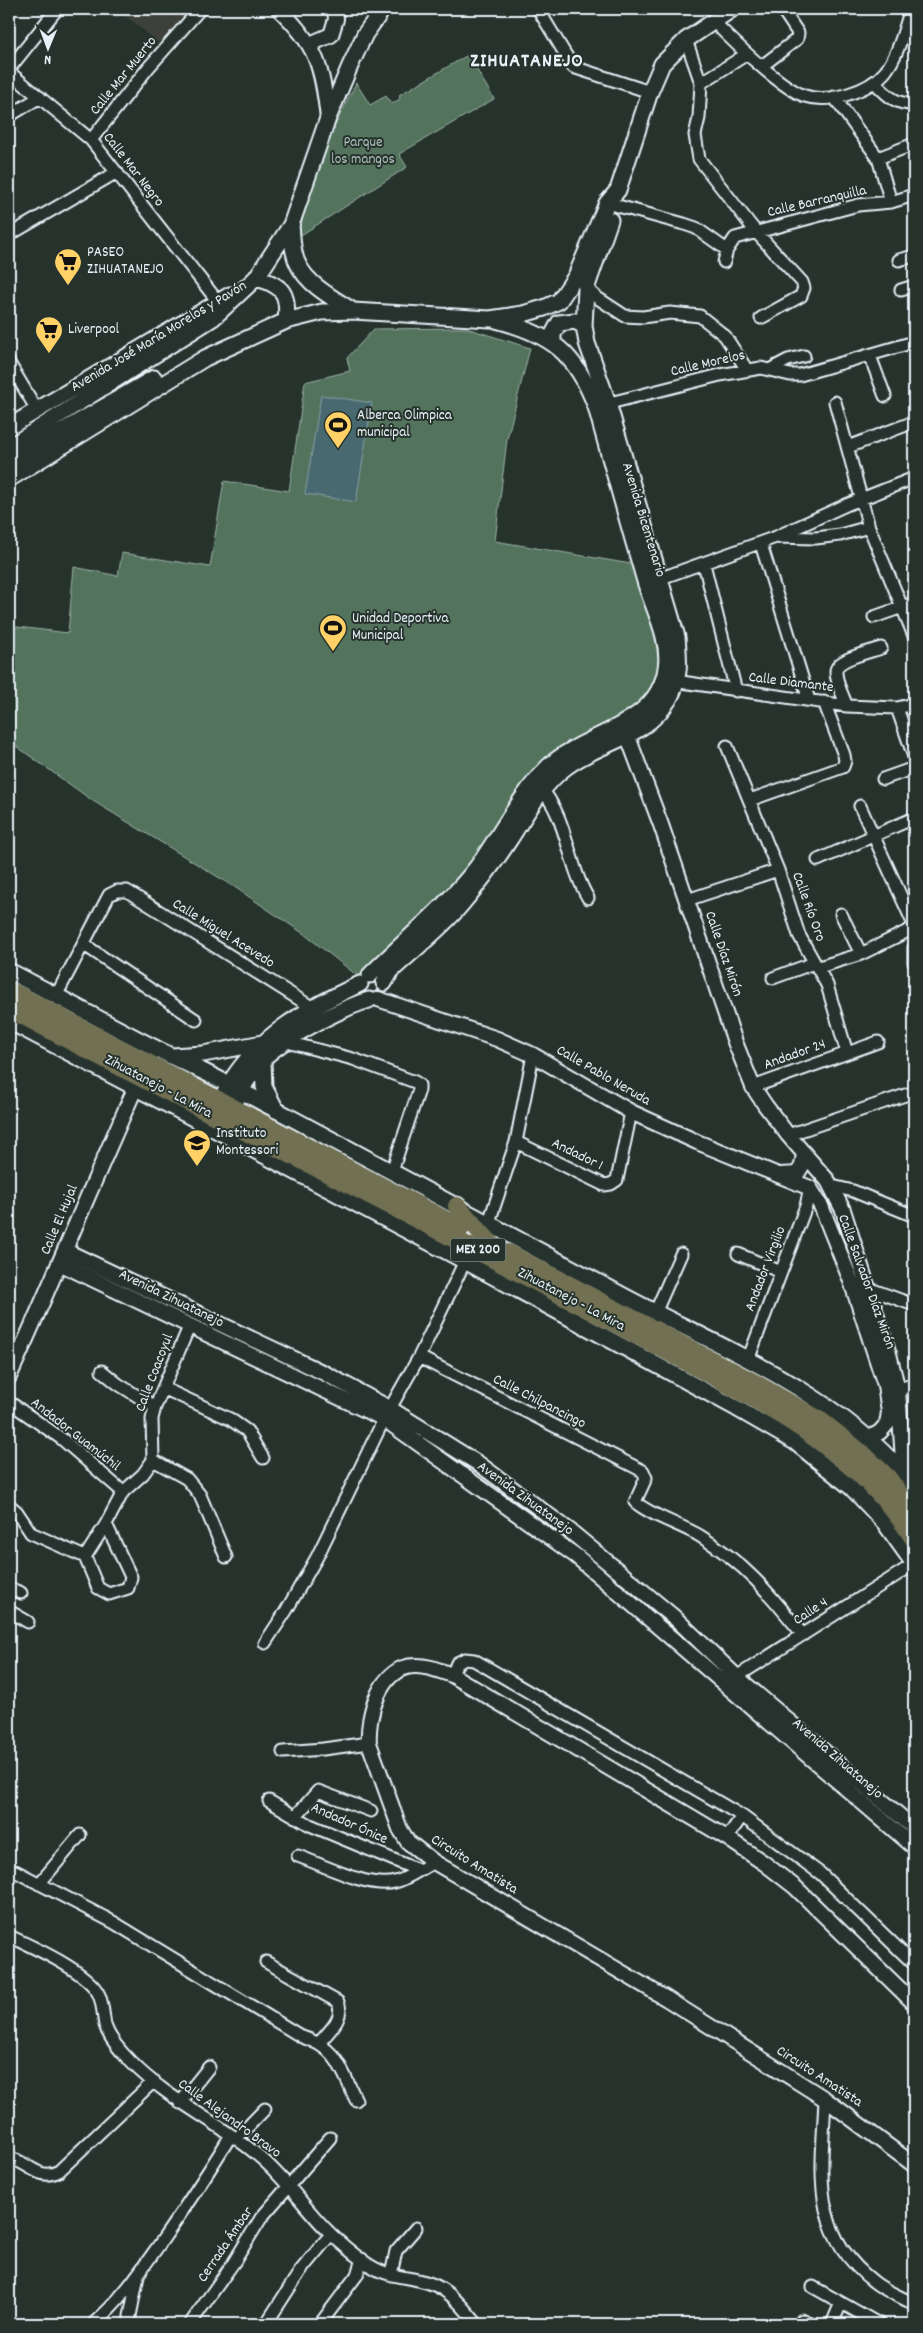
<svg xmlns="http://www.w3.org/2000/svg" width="923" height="2333" viewBox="0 0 923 2333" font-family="Dekko,sans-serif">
  <rect width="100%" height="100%" fill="#26332d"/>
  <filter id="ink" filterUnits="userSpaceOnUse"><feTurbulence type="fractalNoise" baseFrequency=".02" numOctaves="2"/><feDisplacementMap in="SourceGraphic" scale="10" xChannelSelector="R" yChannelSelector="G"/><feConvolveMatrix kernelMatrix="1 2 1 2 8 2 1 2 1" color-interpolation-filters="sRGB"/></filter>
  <g filter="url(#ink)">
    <path fill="#3c413a" d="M117 9H190L159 43Z"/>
    <path fill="#53735d" stroke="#9eb2aa" d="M468 55 494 99 399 154 407 167 298 237C305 183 332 131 356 83L370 105 386 96 392 104 400 99 399 95Z
      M466 328 530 348 507 439 495 541 631 564C641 597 669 654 653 688 636 724 574 735 545 760 512 789 495 834 469 869 447 899 414 921 387 947 377 957 368 967 359 977L304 934 233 886 93 801 9 741V626L68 633 74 567 118 576 122 553 210 567 224 481 289 491 305 382 350 371 347 358 374 329Z"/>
    <path fill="#48696f" stroke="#889fa6" d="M321 395 372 403 356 502 305 494Z"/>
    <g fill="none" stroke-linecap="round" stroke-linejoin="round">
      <g stroke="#e8f1f8" stroke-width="15">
        <path id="minor" d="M538 9 573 67 650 92
          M714 22C733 41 780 88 805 96 829 104 869 91 885 72 899 54 904 29 911 9
          M686 40 701 83 699 118 695 135 699 159 756 232 802 282 804 288 801 296 761 318
          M762 66 797 39 798 33 782 9
          M9 69 57 9
          M9 72 91 140 223 308
          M874 82C886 94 895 105 914 104
          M701 83 747 54
          M834 97 878 158 891 202
          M9 116 40 97
          M91 140 148 68 200 9
          M878 158 914 144
          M607 203 684 224 696 228 727 250
          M9 235 117 172
          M899 260 914 256
          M724 262 727 250 735 238 858 205 891 202 914 195
          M583 285 596 297 625 316 643 317 670 313 700 316 725 336 747 370
          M901 290 914 286
          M870 356 885 396
          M9 363 37 410
          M771 369 788 360 804 356
          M835 402 869 527 914 636
          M602 405 720 375 761 368 790 375H800L914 342
          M848 447 914 422
          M778 536 846 505 914 478
          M761 544 809 700
          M704 564 736 691
          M653 581 776 537 816 538 840 535 869 527
          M874 617 914 603
          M668 680 847 706 897 708 914 704
          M847 706C843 696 836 683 836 672 835 659 870 652 881 648
          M897 708 914 757
          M727 746 778 870 799 935 827 985 847 1053
          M883 779 914 768
          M539 786C568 817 567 863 588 898
          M750 800 843 767 845 761 844 755 824 702
          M860 806 914 925
          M818 860 914 818
          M687 900 778 870
          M841 914 861 954
          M83 944 196 1020
          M914 963V947
          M819 967 861 954 914 928
          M773 978 814 963
          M56 996 109 895 117 891H127L313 1008
          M287 1042 353 1059 415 1082 419 1085V1090L392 1171
          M753 1087 878 1042
          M788 1135 914 1092
          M516 1142 604 1185 611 1184 617 1180 631 1112
          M832 1186 853 1191 914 1216
          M489 1222 516 1142 533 1055
          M738 1254 781 1272
          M862 1286 914 1305
          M655 1313 681 1254
          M419 1357 643 1471 646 1478 635 1502C653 1517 680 1524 700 1536 747 1565 769 1593 803 1635
          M748 1360 806 1206 810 1188
          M102 1371 118 1384 155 1407
          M163 1388 230 1419 247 1431 263 1458
          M898 1390 914 1384
          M9 1402 62 1439 123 1492
          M153 1460 187 1479 200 1495 226 1557
          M9 1505 17 1512 31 1533 85 1557 98 1588 109 1594 128 1588 131 1577 106 1524
          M85 1557 106 1524 123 1492 143 1474 153 1460 152 1419 155 1407 189 1327
          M9 1588 21 1593
          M9 1611 28 1622
          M265 1643 286 1611 317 1557 384 1419 419 1357 465 1261
          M452 1675 457 1663 465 1659 474 1660 742 1816 821 1874 914 1964
          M730 1681 914 1564
          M283 1752 323 1749 369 1743
          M269 1801 310 1825 418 1870
          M295 1817 318 1791 371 1811
          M727 1838 742 1816
          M298 1856C323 1865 370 1889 395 1882 408 1879 422 1868 434 1862
          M9 1873 15 1871 113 1922 302 2037C338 2048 341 2069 356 2100
          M39 1884 80 1835
          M9 1936C33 1947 89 1972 99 1995 103 2004 103 2015 105 2025 109 2038 121 2052 131 2062 169 2101 220 2122 261 2158 288 2181 307 2212 333 2236 346 2248 362 2262 378 2270 394 2278 412 2277 429 2283 449 2289 465 2309 477 2324
          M266 1962 338 2002C345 2018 329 2031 320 2042
          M825 2099C822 2171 809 2232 874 2282 885 2291 901 2297 914 2304
          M180 2103 209 2067
          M236 2139 265 2109
          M9 2158C28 2161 38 2182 59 2171L154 2081
          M391 2275 396 2251 416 2228
          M813 2287 879 2324
          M802 2320 811 2324
          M93 2324C120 2301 139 2273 159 2245 184 2209 208 2173 231 2135
          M130 2324V2316L138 2276
          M190 2324 234 2262 261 2218 330 2138
          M266 2324 301 2270 331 2234
          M320 2324 357 2275 362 2259
          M832 2324 841 2303"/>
      </g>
      <g stroke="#e8f1f8" stroke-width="18">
        <path id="tertiary" d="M279 9C317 45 322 67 328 118
          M310 44 331 35 336 19 335 9
          M628 737 661 825 735 1042 753 1087 765 1105 788 1135 828 1181 843 1210 889 1354 898 1390 904 1473
          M378 999 497 1039 533 1055 631 1112 697 1142 810 1188 821 1206 851 1281 885 1385 889 1412 887 1424 880 1432 868 1439
          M780 1175 797 1174 802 1166 804 1153
          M66 1251 326 1374 389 1408 479 1464 570 1531 675 1618 737 1677 914 1828
          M59 1263 384 1419 576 1556 914 1847
          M9 1377C59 1268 103 1156 154 1047
          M914 2003 795 1887 764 1863 727 1838 452 1675C440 1671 427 1665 414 1666 380 1667 367 1715 369 1743L400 1829 408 1842 434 1862 667 1999 825 2099 914 2165"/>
      </g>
      <g stroke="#e8f1f8" stroke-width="19">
        <path id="secondary" d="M291 225C292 234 292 243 294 252 299 281 330 296 353 311
          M256 278C283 285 289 294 286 321
          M553 343V334L559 323 575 321 584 326
          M9 427 230 295
          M9 447 213 318 256 278 291 225 328 118 350 66 365 34 383 9
          M9 462 154 378
          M9 479 205 358 286 321 322 312 353 311 490 319 523 314 544 308 559 301 576 276 607 203 618 190 650 92 662 64 686 40 732 9
          M9 971C57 996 104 1022 153 1047 178 1060 204 1071 228 1084 359 1155 491 1224 622 1295 719 1347 847 1397 914 1487
          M370 975C406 939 446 907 477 867 500 836 521 793 549 766 585 732 658 727 666 668 671 640 653 608 645 581 628 523 612 465 596 407 576 353 551 334 496 320
          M384 983 391 971C412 951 442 928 460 906 478 885 495 862 510 839 526 814 542 785 566 767 600 741 644 740 669 699 681 679 679 659 677 637L608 403 587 343 584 326 586 289 610 220
          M9 1021 465 1261 736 1408 795 1442 852 1488 884 1522 914 1564
          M172 1056 203 1054 263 1043
          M263 1059 264 1087 276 1110
          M225 1092C252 1039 308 1008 360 984
          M237 1099C244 1085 254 1068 265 1057 288 1036 339 1009 369 1000"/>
      </g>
      <g stroke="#e8f1f8" stroke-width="21">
        <path id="trunk" d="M9 990 461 1228
          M9 1008C196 1109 387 1201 574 1302 615 1323 655 1345 696 1367 778 1411 863 1458 914 1539
          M457 1206 492 1245
          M508 1253 755 1383 821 1421 863 1454 888 1478 914 1513"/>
      </g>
      <use href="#minor" stroke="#26332d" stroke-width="11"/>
      <use href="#tertiary" stroke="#26332d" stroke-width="14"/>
      <use href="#secondary" stroke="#26332d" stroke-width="15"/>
      <use href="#trunk" stroke="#716f52" stroke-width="18"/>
    </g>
  </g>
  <defs>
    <g id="supermarket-pin" transform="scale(1.4375)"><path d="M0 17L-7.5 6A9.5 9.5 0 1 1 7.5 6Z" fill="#ffd166" stroke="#26332d"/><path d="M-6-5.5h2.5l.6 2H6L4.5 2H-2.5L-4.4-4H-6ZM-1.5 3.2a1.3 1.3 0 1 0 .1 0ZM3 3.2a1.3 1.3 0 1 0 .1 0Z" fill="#111"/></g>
    <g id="stadium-pin" transform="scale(1.4375)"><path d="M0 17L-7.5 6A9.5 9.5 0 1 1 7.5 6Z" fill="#ffd166" stroke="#26332d"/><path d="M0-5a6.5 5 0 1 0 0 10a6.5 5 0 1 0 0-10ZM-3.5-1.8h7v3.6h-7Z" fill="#111"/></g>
    <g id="school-pin" transform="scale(1.4375)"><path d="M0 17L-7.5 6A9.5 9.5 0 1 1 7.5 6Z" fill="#ffd166" stroke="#26332d"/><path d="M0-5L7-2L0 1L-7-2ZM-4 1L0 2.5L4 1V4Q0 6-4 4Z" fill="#111"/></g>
  </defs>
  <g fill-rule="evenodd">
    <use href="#supermarket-pin" x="68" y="262"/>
    <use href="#supermarket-pin" x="49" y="330"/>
    <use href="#stadium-pin" x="338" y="425"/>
    <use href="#stadium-pin" x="333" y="628"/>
    <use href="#school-pin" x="197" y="1143"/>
  </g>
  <g text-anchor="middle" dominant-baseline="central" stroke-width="4" stroke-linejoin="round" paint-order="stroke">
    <rect fill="#26332d" stroke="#aeb8bb" stroke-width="1" x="450.5" y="1238.5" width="55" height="23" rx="4"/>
    <g font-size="14" font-weight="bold" fill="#e8f1f8">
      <text x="478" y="1250">MEX 200</text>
    </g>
    <g font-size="15" fill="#e8f1f8" stroke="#26332d">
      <text transform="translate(124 76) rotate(-51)">Calle Mar Muerto</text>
      <text transform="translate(133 170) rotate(52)">Calle Mar Negro</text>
      <text transform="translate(817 202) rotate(-13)">Calle Barranquilla</text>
      <text transform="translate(159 337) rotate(-31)">Avenida José María Morelos y Pavón</text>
      <text transform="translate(708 364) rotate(-13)">Calle Morelos</text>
      <text transform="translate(643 520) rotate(73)">Avenida Bicentenario</text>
      <text transform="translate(791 683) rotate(7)">Calle Diamante</text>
      <text transform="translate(808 907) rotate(70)">Calle Río Oro</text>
      <text transform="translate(223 934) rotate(32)">Calle Miguel Acevedo</text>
      <text transform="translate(723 954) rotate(71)">Calle Díaz Mirón</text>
      <text transform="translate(795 1055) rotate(-20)">Andador 24</text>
      <text transform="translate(603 1076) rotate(30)">Calle Pablo Neruda</text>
      <text transform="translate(158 1087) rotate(28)">Zihuatanejo - La Mira</text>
      <text transform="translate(577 1155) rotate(26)">Andador 1</text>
      <text transform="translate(60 1220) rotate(-67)">Calle El Hujal</text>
      <text transform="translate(766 1269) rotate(-69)">Andador Virgilio</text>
      <text transform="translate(866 1282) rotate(70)">Calle Salvador Díaz Mirón</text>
      <text transform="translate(171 1299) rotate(26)">Avenida Zihuatanejo</text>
      <text transform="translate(571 1300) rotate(28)">Zihuatanejo - La Mira</text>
      <text transform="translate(155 1373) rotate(-69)">Calle Coacoyul</text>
      <text transform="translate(539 1402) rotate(27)">Calle Chilpancingo</text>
      <text transform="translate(75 1435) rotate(38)">Andador Guamúchil</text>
      <text transform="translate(525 1499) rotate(36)">Avenida Zihuatanejo</text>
      <text transform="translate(811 1612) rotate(-33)">Calle 4</text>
      <text transform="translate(837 1759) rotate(41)">Avenida Zihuatanejo</text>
      <text transform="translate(349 1824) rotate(24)">Andador Ónice</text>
      <text transform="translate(474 1865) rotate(32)">Circuito Amatista</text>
      <text transform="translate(819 2077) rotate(33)">Circuito Amatista</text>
      <text transform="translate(229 2119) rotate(36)">Calle Alejandro Bravo</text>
      <text transform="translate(226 2245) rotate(-56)">Cerrada Ámbar</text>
    </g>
    <g font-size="15" fill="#acbfba" stroke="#26332d">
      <text x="363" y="143">Parque<tspan x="363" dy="17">los mangos</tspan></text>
    </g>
    <g font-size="15" fill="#e8f1f8" stroke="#26332d" text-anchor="start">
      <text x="87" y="253">PASEO<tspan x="87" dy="17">ZIHUATANEJO</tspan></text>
      <text x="68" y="330">Liverpool</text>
      <text x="357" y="416">Alberca Olimpica<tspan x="357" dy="17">municipal</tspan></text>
      <text x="352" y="619">Unidad Deportiva<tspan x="352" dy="17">Municipal</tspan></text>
      <text x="216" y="1134">Instituto<tspan x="216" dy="17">Montessori</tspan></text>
    </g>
    <g font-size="20" font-weight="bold" letter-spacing="1" fill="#e8f1f8" stroke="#26332d">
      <text x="527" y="62">ZIHUATANEJO</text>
    </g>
  </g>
  <rect width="923" height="2333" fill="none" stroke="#26332d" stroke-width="30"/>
  <rect x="15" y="15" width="893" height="2303" fill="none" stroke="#e8f1f8" stroke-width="2" filter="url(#ink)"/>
  <g transform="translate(48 48) rotate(181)" stroke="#26332d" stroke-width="4" paint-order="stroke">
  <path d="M0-4L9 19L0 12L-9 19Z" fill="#e8f1f8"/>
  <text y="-8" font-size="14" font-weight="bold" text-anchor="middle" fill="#e8f1f8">N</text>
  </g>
</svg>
